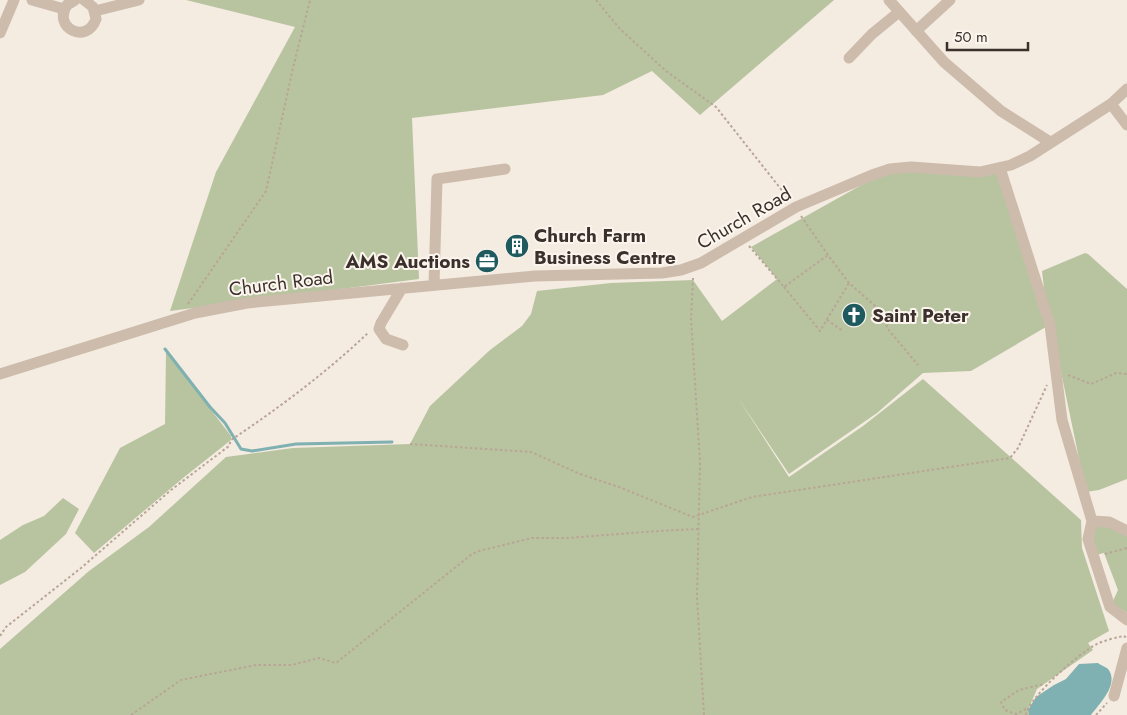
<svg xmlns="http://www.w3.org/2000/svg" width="1127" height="715" viewBox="0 0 1127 715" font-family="Jost,sans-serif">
  <rect width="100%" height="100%" fill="#f4ebe1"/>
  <path fill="#b8c4a0" d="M186 0H834L700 115 652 71 603 95 412 118 419 279 170 311 216 172 295 27Z
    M1000 168 1044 288 1042 271 1085 253 1088 254 1127 289V479L1099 490 1086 492 1051 324 971 371 923 373 877 413 789 474 738 398 789 477 863 426 923 379 1081 520 1082 548 1109 631 1088 643 1093 650 1037 689 1028 710 1029 715H0V649L89 571 149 527 226 457 293 448 410 444 430 406 490 350 522 326 531 314 537 291 611 283 693 280 722 321 777 279 751 247 890 169Z
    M166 351 231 436V440L183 478 94 553 75 533 120 448 165 424Z
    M63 498 79 509 66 534 25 572 0 585V540L23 525 44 516Z
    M1095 524H1106L1127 533V613L1112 603 1118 590 1104 553 1096 555 1093 542Z"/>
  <path fill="#7fb0b2" d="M1098 663C1100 665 1106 667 1108 669 1120 684 1099 704 1091 715H1029L1028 710 1036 697 1054 685 1066 679 1079 664Z"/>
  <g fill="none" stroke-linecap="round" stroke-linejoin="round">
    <path stroke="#7fb0b2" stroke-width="3" d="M165 349 210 407 225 423 241 449 252 451 296 444 392 442"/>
    <path stroke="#b9a596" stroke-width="2" stroke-dasharray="2.5 2.5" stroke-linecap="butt" d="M596 0 620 29 666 71 716 107 788 198
      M801 216 828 255 849 283 882 312 886 320 887 328 918 365
      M749 246 784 287 828 255
      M693 278 691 319 700 463 697 597 704 715
      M784 287 820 331 849 283
      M188 304 266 191 293 68 310 0
      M827 320 843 331
      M1068 375 1091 384 1116 373 1127 374
      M410 444 531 452 580 474 619 487 693 517 752 497 1010 458 1018 448 1047 385
      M1105 554 1127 548
      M0 636 6 627 81 568 171 490 229 446 231 440C279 408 327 372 369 332
      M1026 709 1016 714 1005 710 1001 702 1019 690 1044 684
      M131 715 181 680 256 665H292L319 658 336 663 472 554 479 551 532 538H567L658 531 698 529
      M1026 715C1028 698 1080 652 1097 644 1105 640 1115 638 1123 636L1126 637
      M1096 715 1107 703"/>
    <path stroke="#cdbbac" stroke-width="11" d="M32 0 64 9
      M75 0 67 5C52 28 87 45 96 19L93 7 84 0
      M889 0 944 62 1001 111 1050 142
      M95 11 139 0
      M916 31 950 0
      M0 33 14 0
      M849 58 872 34 899 12
      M1111 104 1127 125
      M1000 168 1050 325 1062 420 1092 521 1109 522 1127 531
      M434 285 437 179 505 169
      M402 288 381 323 379 329 386 339 403 345
      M0 374 195 313 247 303 535 276 662 273 681 270 701 263 796 207 872 175 890 169 911 167 980 172 1011 165 1030 156 1111 104 1127 89
      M1092 521 1088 539 1110 607 1127 620
      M1114 696 1127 648"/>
  </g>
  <defs>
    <g id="building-disc" transform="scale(1.25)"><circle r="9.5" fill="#1f5a5e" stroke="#fbf5ee"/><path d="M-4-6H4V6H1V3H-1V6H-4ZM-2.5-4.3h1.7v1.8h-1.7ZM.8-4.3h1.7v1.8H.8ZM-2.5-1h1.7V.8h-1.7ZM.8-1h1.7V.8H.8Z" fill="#fff"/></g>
    <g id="office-disc" transform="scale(1.25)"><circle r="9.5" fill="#1f5a5e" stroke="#fbf5ee"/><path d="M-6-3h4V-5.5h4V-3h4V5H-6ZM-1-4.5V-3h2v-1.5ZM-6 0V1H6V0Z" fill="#fff"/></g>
    <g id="church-disc" transform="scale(1.25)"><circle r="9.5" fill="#1f5a5e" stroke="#fbf5ee"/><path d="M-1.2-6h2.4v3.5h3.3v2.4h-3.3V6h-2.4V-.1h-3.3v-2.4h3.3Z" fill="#fff"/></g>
  </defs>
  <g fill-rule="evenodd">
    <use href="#building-disc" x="517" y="246"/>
    <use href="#office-disc" x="487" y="261"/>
    <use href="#church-disc" x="854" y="315"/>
  </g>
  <g text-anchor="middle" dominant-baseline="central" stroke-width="4" stroke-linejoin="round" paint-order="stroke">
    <g font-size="19" fill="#3b302b" stroke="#fbf5ee">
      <text transform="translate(744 218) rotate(-30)">Church Road</text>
      <text transform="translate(281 283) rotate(-7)">Church Road</text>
    </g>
    <g font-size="19" font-weight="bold" fill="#3b302b" stroke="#fbf5ee" text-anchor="start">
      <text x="534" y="235">Church Farm<tspan x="534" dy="22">Business Centre</tspan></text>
      <text x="470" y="261" text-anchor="end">AMS Auctions</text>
      <text x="872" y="315">Saint Peter</text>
    </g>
  </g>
  <path d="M947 42v8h81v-8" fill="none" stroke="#3b302b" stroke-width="2.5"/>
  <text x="954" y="42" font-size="15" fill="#3b302b" stroke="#fbf5ee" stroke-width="4" paint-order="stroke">50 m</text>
</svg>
